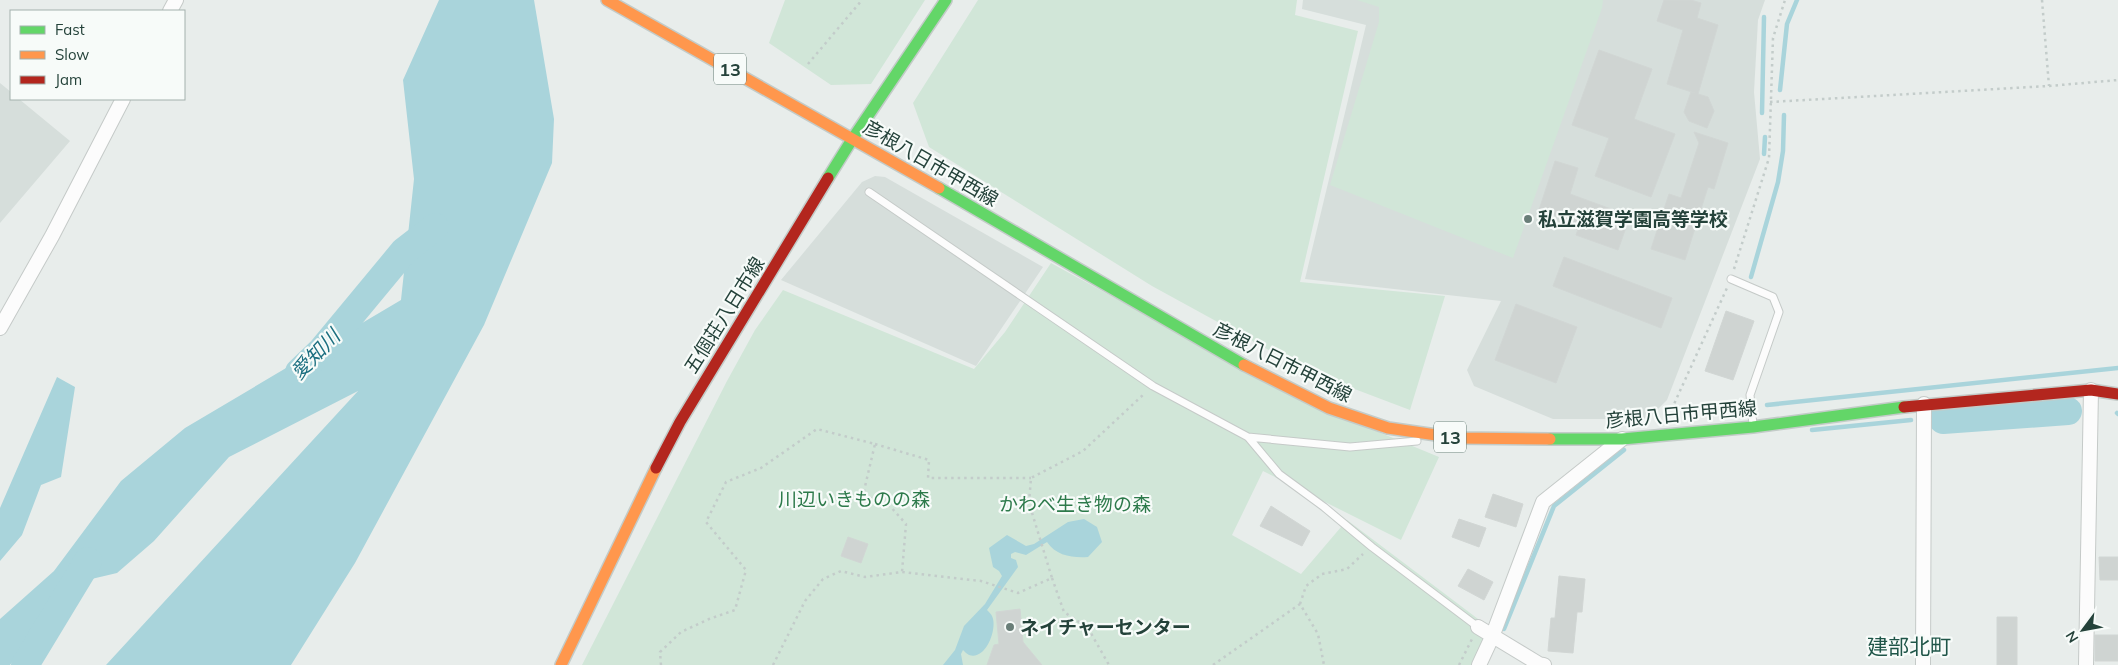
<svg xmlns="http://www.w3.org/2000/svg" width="2118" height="665" viewBox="0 0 2118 665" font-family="Mulish,'Noto Sans JP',sans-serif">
  <rect width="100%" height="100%" fill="#e8edeb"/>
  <path fill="#d6dedb" d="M1303 0H1765L1758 20 1754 92 1760 159 1667 400 1648 419H1553L1474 386 1467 370 1501 301 1305 279 1366 25 1302 9Z
    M0 83 11 92V99H19L70 141 0 223Z
    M875 176 885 177 1043 267 976 366 781 280 862 182Z"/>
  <path fill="#d1e6d8" d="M785 0H925L871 84 831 85 769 43Z
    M978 0H1297L1295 15 1358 31 1300 282 1445 296 1410 410 1307 371 1152 286 929 147 913 103Z
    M1357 0H1603L1602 8 1513 258 1330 185 1379 22V7Z
    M1051 263 1301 400 1439 457 1401 540 1263 471 1232 535 1301 574 1347 520 1490 628 1471 665H582L727 381 755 330 783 290 974 369 1005 332Z"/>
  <path fill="#a9d4db" d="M439 0H534L554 119 552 163 484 325 355 563 291 665H106L358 391 229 457 154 541 117 573 83 581 41 617 26 645 10 665H0V619L54 571 121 481 185 428 401 300 414 179 403 80Z
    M57 377 75 387 61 477 41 485 22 535 0 561V508Z
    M1084 519 1097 527 1102 542 1088 557C1073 558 1056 556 1047 542L1026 555 1015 552 1011 554V558L1016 560 1018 567 987 610C989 612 991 614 992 616 998 628 986 661 969 655 967 654 965 652 963 650L961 654 963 665H943L955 650 964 626 985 604 1002 576 999 571 993 567 989 548 1007 535 1026 546 1034 544 1068 522Z"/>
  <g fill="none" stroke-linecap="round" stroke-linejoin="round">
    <path stroke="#a9d4db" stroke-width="4.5" d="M1780 90 1787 24 1797 0
      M1762 113 1764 17
      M1764 154 1765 137
      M1751 277 1778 182 1783 151 1784 115
      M1767 405 2118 368
      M2117 413 2118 414
      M1812 430 1911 420
      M1504 629 1554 506 1624 450"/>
    <path stroke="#a9d4db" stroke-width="28" d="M299 372 322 350 404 251 435 227
      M1943 420 2068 411
      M25 665 88 561"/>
  </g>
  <path fill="#cfd4d2" stroke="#d1d6d4" d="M1664 0H1691L1701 3 1697 18 1718 25 1698 94 1708 97 1714 111 1707 128 1689 121 1684 112 1691 92 1695 93 1667 84 1683 30 1657 21Z
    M1599 50 1652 69 1634 119 1675 134 1651 197 1595 176 1609 138 1572 125Z
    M1694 132 1728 143 1714 189 1708 187 1685 260 1651 249 1669 194 1681 198 1699 143Z
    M1555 161 1578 168 1570 194 1630 216 1618 250 1576 235 1580 224 1539 210Z
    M1564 257 1672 298 1661 328 1553 286Z
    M1516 304 1577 327 1556 383 1495 360Z
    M1726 311 1754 321 1733 380 1705 371Z
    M1493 494 1523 504 1516 527 1485 517Z
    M1271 506 1310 531 1302 546 1260 526Z
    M1459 519 1486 528 1479 547 1452 537Z
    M848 537 868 544 861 563 841 556Z
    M2099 557H2118V580H2100Z
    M1468 569 1493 582 1484 600 1458 586Z
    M1559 576 1585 579 1582 612H1577L1573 653 1548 651 1551 618H1555Z
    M1020 609 1023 642 1042 665H987L994 645 999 644 996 612Z
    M1997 617H2017V665H1997Z
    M2095 635H2118V661H2095Z"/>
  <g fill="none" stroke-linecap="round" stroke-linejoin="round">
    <g stroke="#c5cac8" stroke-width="9">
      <path id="lane" d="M869 192 1153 386 1248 437 1279 474 1324 507 1372 547 1478 627
        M1731 279 1773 297 1779 312 1750 395 1753 425
        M1248 437 1350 447 1417 441"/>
    </g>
    <g stroke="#c5cac8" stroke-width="16">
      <path id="street" d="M170 11 176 0
        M0 328 52 236 123 99
        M1478 627 1539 664 1544 665
        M1479 665 1492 637 1543 502 1622 439
        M1923 665 1924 404
        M2086 665 2091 390"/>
    </g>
    <g stroke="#c3cbc8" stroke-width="14">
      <path id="fast" d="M828 178 853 138 946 0
        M939 188 1244 365
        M1550 439H1622L1753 427 1904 407"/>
    </g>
    <g stroke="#c3cbc8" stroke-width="14">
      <path id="slow" d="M607 0 939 188
        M1244 365 1329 408 1388 428 1457 438 1550 439
        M561 665 656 468"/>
    </g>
    <g stroke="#c3cbc8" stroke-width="14">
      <path id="jam" d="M1904 407 2091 390 2118 394
        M656 468 680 422 828 178"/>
    </g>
    <path stroke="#c3ccca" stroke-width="2.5" stroke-dasharray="2.5 4" stroke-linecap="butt" d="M2042 0 2049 86
      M808 64 862 0
      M1770 102 2049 86 2118 80
      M1734 269 1769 158 1773 38 1785 0
      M1669 415 1727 288
      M875 444 929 460 928 478H1031
      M1052 578 1064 612 1088 628 1109 665
      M1300 604 1306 586 1322 574 1347 569 1363 554
      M661 665 660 652 681 632 709 619 735 610 746 570 706 522 726 482 761 468 817 429 875 444 863 495 890 506 906 524 902 572
      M773 665 805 601 823 579 841 571 865 577 902 572 981 581 1018 593 1052 578 1029 503 1031 478 1083 451 1144 394
      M1213 665 1300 604 1318 634 1324 665
      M1459 665 1472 639"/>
    <use href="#lane" stroke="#fcfcfc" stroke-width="7"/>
    <use href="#street" stroke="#fcfcfc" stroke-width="14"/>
    <use href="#fast" stroke="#63d668" stroke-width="11"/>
    <use href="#slow" stroke="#ff974d" stroke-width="11"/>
    <use href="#jam" stroke="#b3261e" stroke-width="11"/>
  </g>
  <g fill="#697e78" stroke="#f7fbf9" stroke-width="2">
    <circle cx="1528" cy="219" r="5"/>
    <circle cx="1010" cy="627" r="5"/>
  </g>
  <g text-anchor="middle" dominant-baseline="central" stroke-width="4.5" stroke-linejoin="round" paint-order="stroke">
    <g fill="#f7fbf9" stroke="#637a73" stroke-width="1">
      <rect x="714" y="53.5" width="32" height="31" rx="4"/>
      <rect x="1434" y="421.5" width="32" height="31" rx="4"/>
    </g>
    <g font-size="18" font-weight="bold" fill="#24423a">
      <text x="730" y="69">13</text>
      <text x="1450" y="437">13</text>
    </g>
    <g font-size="19" fill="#24423a" stroke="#f7fbf9">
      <text transform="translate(931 163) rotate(30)">彦根八日市甲西線</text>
      <text transform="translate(724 315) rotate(-58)">五個荘八日市線</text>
      <text transform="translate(1283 362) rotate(27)">彦根八日市甲西線</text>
      <text transform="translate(1681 414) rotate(-5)">彦根八日市甲西線</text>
    </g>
    <g font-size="19" font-weight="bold" fill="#24423a" stroke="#f7fbf9" text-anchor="start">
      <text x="1538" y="219">私立滋賀学園高等学校</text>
      <text x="1020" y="627">ネイチャーセンター</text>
    </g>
    <g font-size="19" fill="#2d7a4b" stroke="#f7fbf9">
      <text x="854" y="499">川辺いきものの森</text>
      <text x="1075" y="504">かわべ生き物の森</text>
    </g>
    <g font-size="20" font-style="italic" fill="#1c6f80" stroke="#f7fbf9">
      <text transform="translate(315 354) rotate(-46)">愛知川</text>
    </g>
    <g font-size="21" fill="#1f5548" stroke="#f7fbf9">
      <text x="1909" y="646">建部北町</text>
    </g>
  </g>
  <rect x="10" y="10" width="175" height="90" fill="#f7fbf9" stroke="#a3b1ad"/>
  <rect x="20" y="26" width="25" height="8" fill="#63d668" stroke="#a3b1ad"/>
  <text x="55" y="35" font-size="15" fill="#24423a">Fast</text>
  <rect x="20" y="51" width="25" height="8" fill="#ff974d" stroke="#a3b1ad"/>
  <text x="55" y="60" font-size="15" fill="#24423a">Slow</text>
  <rect x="20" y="76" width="25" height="8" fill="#b3261e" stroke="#a3b1ad"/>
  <text x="55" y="85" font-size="15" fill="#24423a">Jam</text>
  <g transform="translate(2083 630) rotate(238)" stroke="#f7fbf9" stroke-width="4" paint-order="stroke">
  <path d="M0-4L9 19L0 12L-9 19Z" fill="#24423a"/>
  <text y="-8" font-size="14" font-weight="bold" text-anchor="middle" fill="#24423a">N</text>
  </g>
</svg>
